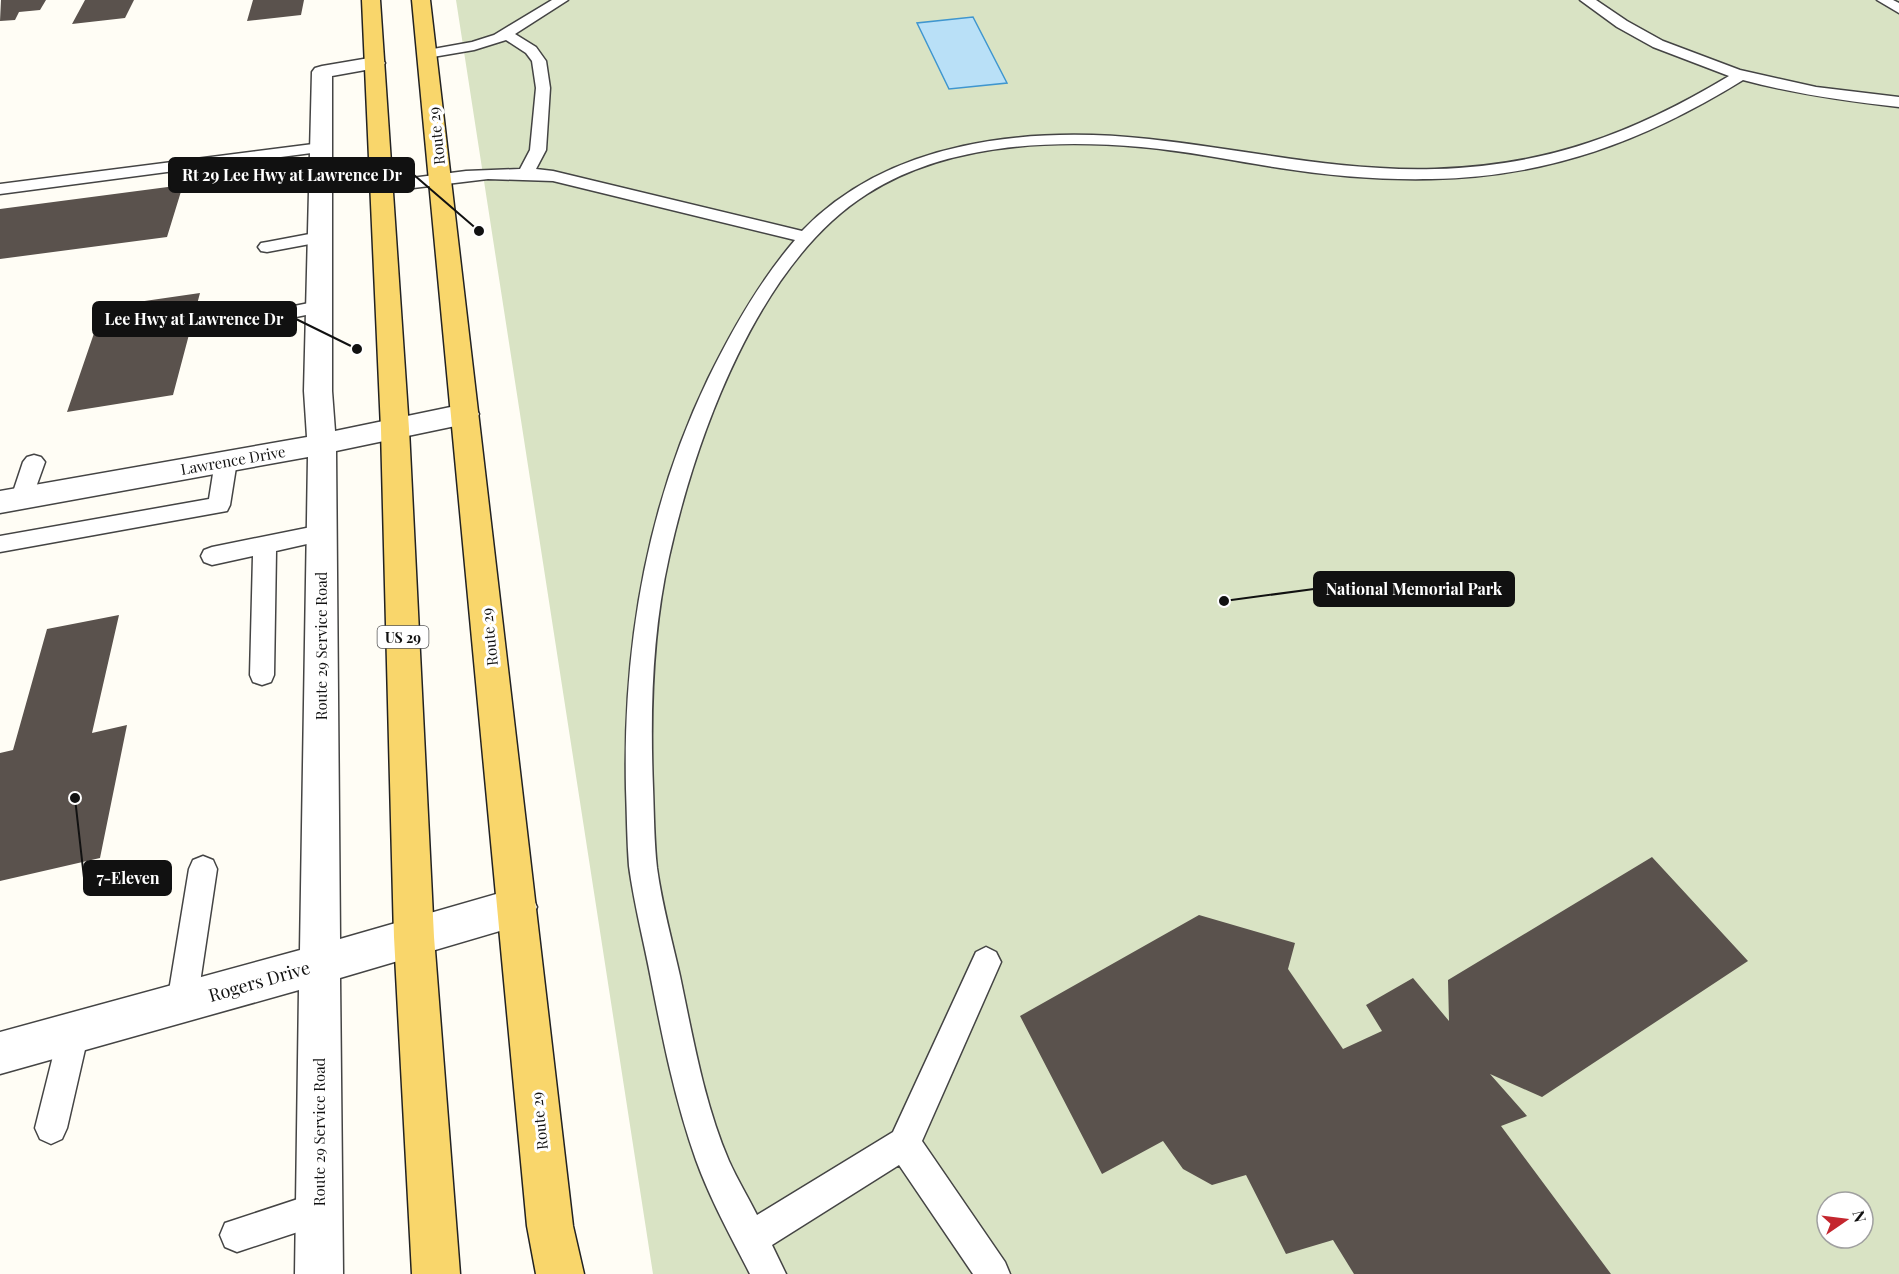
<svg xmlns="http://www.w3.org/2000/svg" width="1899" height="1274" viewBox="0 0 1899 1274" font-family="'Playfair Display',serif">
  <rect width="100%" height="100%" fill="#fffdf5"/>
  <path fill="#d9e3c4" fill-rule="evenodd" d="M456 0H1899V1274H653ZM1827 1202H1863V1238H1827Z"/>
  <path fill="#b9e0f7" stroke="#3f96cf" stroke-width="1.5" d="M973 17 1007 83 949 89 917 23Z"/>
  <path fill="#5a524d" d="M1 0H46L40 10 19 12 15 20 0 21Z
    M85 0H134L125 18 72 24Z
    M253 0H304L301 15 247 21Z
    M183 185 167 237 0 259V209Z
    M200 293 173 395 67 412 103 307Z
    M119 615 92 733 127 725 100 858 0 881V753L13 750 47 629Z
    M1652 857 1748 961 1542 1097 1490 1074 1527 1116 1501 1126 1611 1274H1354L1333 1240 1286 1254 1246 1175 1212 1185 1183 1169 1163 1141 1102 1174 1020 1016 1199 915 1295 943 1288 969 1343 1049 1382 1031 1366 1005 1413 978 1449 1021 1448 980Z"/>
  <g fill="none" stroke-linecap="round" stroke-linejoin="round">
    <g stroke="#444" stroke-width="3">
      <path id="service" d="M552 0H568L515 34 536 47 546 61 550 88 546 150 536 169 553 171 802 231C889 140 1029 126 1149 139 1244 149 1338 172 1435 169 1547 166 1634 133 1729 76L1653 47 1617 27 1580 0H1596L1627 21 1663 41 1740 70 1816 87 1899 97V107C1846 101 1795 94 1743 80 1644 141 1549 177 1431 179 1380 180 1330 176 1280 168 1234 161 1188 151 1141 147 1051 139 945 144 867 194 758 263 696 436 669 557 652 633 650 711 653 788 654 814 654 841 657 868 662 905 672 940 680 976 693 1038 704 1103 729 1161 737 1179 748 1197 757 1215L893 1132 976 952 986 947 996 952 1001 962 922 1141 1005 1262 1010 1274H973L899 1165 772 1245 786 1274H750C731 1237 710 1199 696 1160 675 1101 663 1040 651 979 644 942 634 904 629 866 627 841 627 815 626 789 623 647 646 508 708 379 732 330 759 282 795 240L553 181 488 179 380 192 374 190 372 187 374 184 380 182 466 171 520 169 530 150 536 88 532 61 526 53 506 40 474 50 427 58 420 54 422 51 472 42 494 35Z
        M1877 0H1893L1899 3V13Z
        M321 143 327 145 329 148 327 151 0 194V184Z
        M320 232 326 233 329 237 326 241 267 252 261 251 258 247 261 243 267 242Z
        M319 301 326 303 328 307 326 311 291 318 284 316 282 312 284 308Z
        M226 454 233 456 237 461 230 505 227 511 0 552V536L209 499 215 461 219 456Z
        M34 455 41 457 45 462 30 504 22 506 14 504 11 498 23 462 27 457Z
        M321 525 329 527 332 533 329 539 276 551 274 675 271 682 262 685 253 682 250 675 253 556 212 565 204 562 201 556 204 550 212 547Z
        M203 856 213 860 217 869 197 1003 193 1014 182 1018 171 1014 167 1003 189 869 193 860Z
        M74 1017 85 1021 89 1032 67 1128 62 1139 51 1144 40 1139 35 1128 59 1032 63 1021Z
        M319 1192 331 1197 336 1209 331 1221 237 1252 225 1247 220 1235 225 1223Z"/>
    </g>
    <g stroke="#444" stroke-width="3">
      <path id="minor" d="M375 57 382 59 385 63 382 67 332 76V391L335 431 465 404 475 407 479 414 475 421 465 424 336 451 340 939 517 888 531 894 537 907 531 920 517 926 340 978 343 1274H295L299 990 0 1074V1032L300 950 308 457 0 513V491L307 437 304 391 312 72 315 68 322 66Z"/>
    </g>
    <g stroke="#222" stroke-width="3">
      <path id="primary" d="M362 0H380L409 429 434 937 460 1274H412L394 937 381 429Z
        M412 0H430L573 1226 584 1274H536L527 1226Z"/>
    </g>
    <use href="#service" fill="#fff" fill-rule="evenodd"/>
    <use href="#minor" fill="#fff" fill-rule="evenodd"/>
    <use href="#primary" fill="#f9d66b" fill-rule="evenodd"/>
  </g>
  <g text-anchor="middle" dominant-baseline="central" stroke-width="6" stroke-linejoin="round" paint-order="stroke">
    <rect fill="#fff" stroke="#585858" stroke-width="1.5" x="377.5" y="626" width="51" height="22" rx="4.5"/>
    <g font-size="14" font-weight="bold" fill="#111">
      <text x="403" y="637">US 29</text>
    </g>
    <g font-size="15" fill="#111" stroke="#fff">
      <text transform="translate(436 136) rotate(-96)">Route 29</text>
      <text transform="translate(233 460) rotate(-10)">Lawrence Drive</text>
      <text transform="translate(489 637) rotate(-96)">Route 29</text>
      <text transform="translate(321 646) rotate(-90)">Route 29 Service Road</text>
      <text transform="translate(539 1121) rotate(-96)">Route 29</text>
      <text transform="translate(319 1132) rotate(-90)">Route 29 Service Road</text>
    </g>
    <g font-size="18" fill="#111" stroke="#fff">
      <text transform="translate(259 981) rotate(-16)">Rogers Drive</text>
    </g>
  </g>
  <path fill="none" stroke="#111" stroke-width="2" d="M479 231L414 175M357 349L296 319M1224 601L1314 589M75 798L84 878"/>
  <g fill="#111" stroke="#fff" stroke-width="2">
    <circle cx="479" cy="231" r="6"/>
    <circle cx="357" cy="349" r="6"/>
    <circle cx="1224" cy="601" r="6"/>
    <circle cx="75" cy="798" r="6"/>
  </g>
  <g fill="#111" stroke="#111" stroke-width="2">
    <rect x="169" y="158" width="245" height="34" rx="6"/>
    <rect x="93" y="302" width="203" height="34" rx="6"/>
    <rect x="1314" y="572" width="200" height="34" rx="6"/>
    <rect x="84" y="861" width="87" height="34" rx="6"/>
  </g>
  <g font-size="16" text-anchor="middle" font-weight="bold" fill="#fff">
    <text x="292" y="181">Rt 29 Lee Hwy at Lawrence Dr</text>
    <text x="194" y="325">Lee Hwy at Lawrence Dr</text>
    <text x="1414" y="595">National Memorial Park</text>
    <text x="128" y="884">7-Eleven</text>
  </g>
  <g transform="translate(1845 1220) rotate(76)"><circle r="28" fill="#ffffff" stroke="#a0a0a0" stroke-width="1.5"/>
  <path d="M0-4.5L10 22L0 15L-10 22Z" fill="#c4262e"/>
  <text y="-9" font-size="16" font-weight="bold" text-anchor="middle" fill="#111111">N</text>
  </g>
</svg>
